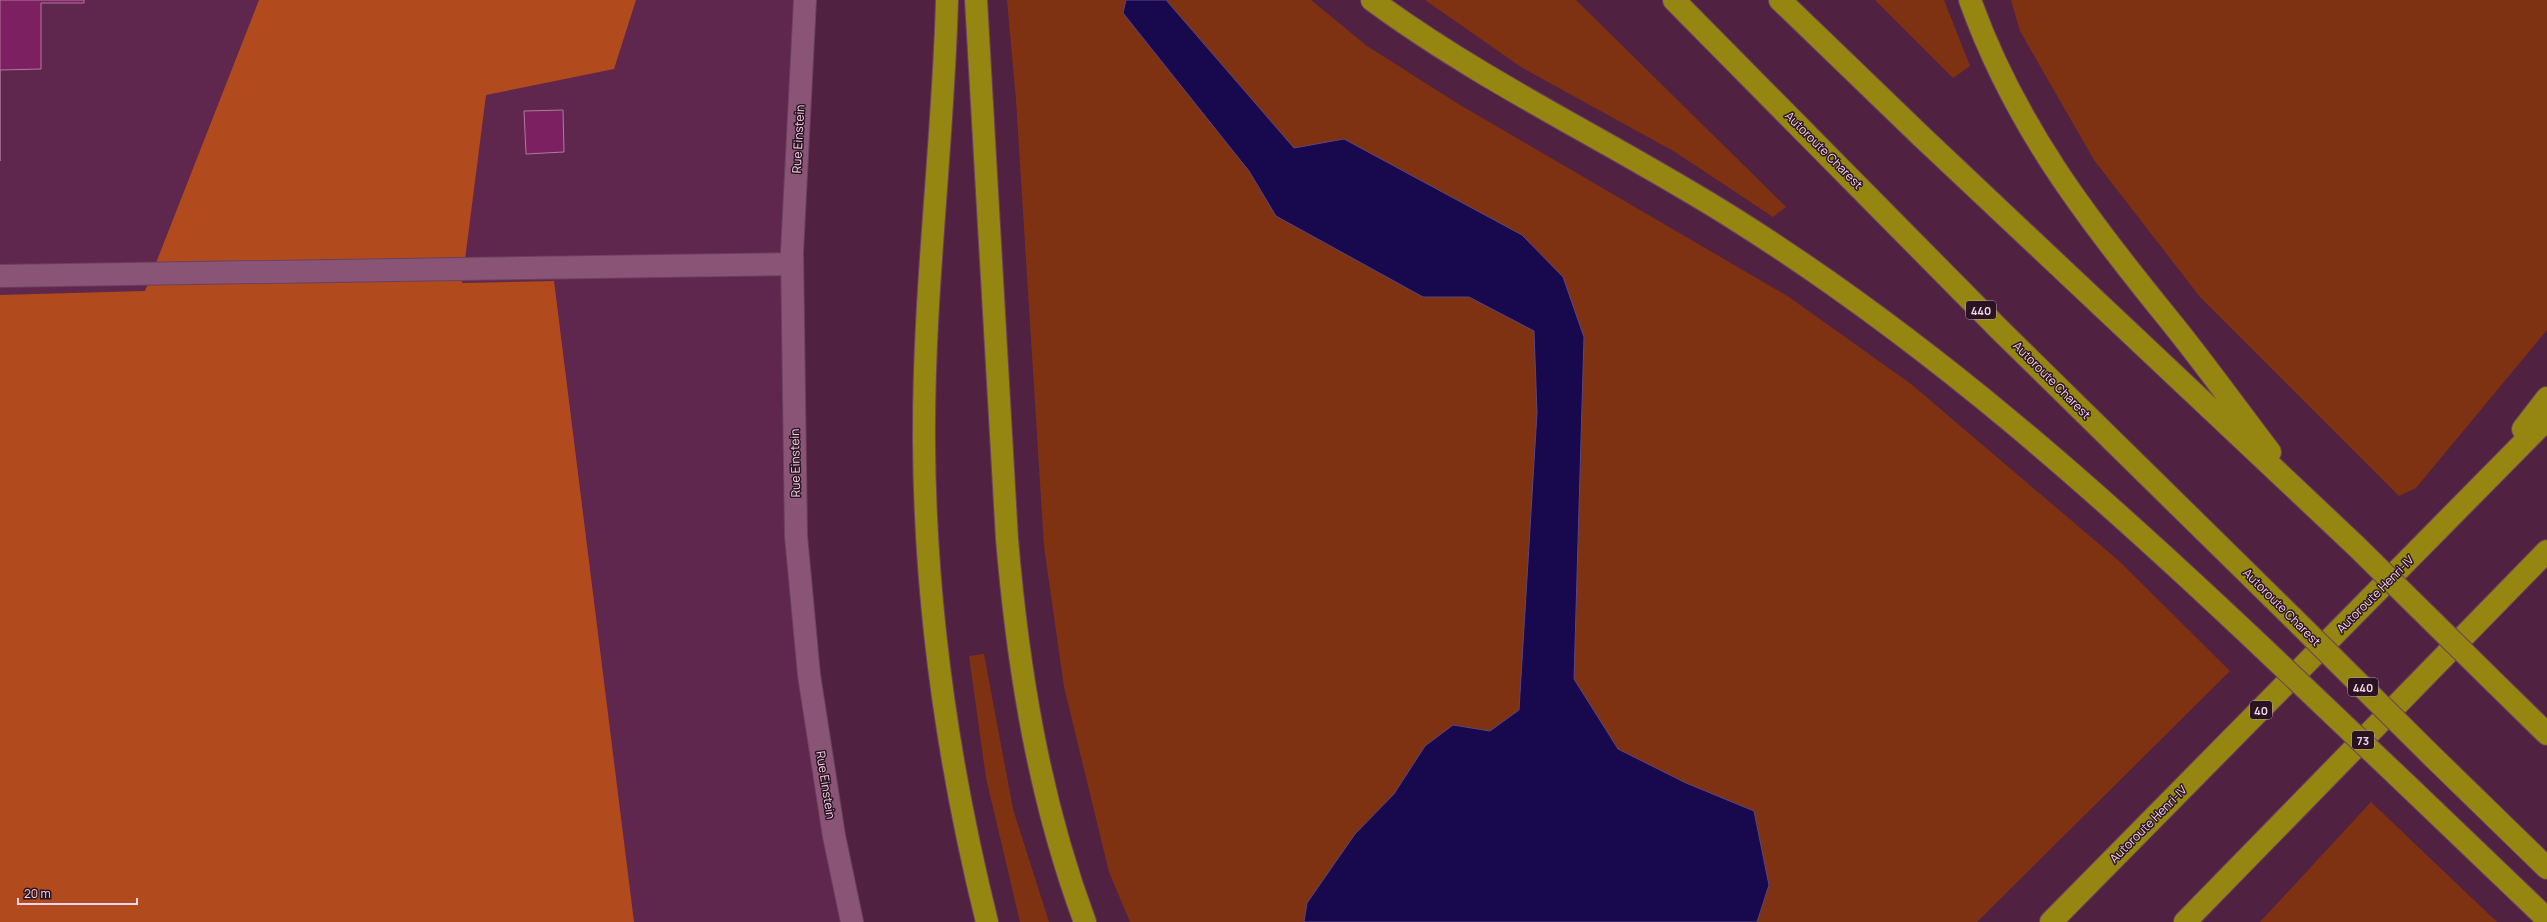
<svg xmlns="http://www.w3.org/2000/svg" width="2547" height="922" viewBox="0 0 2547 922" font-family="Manrope,sans-serif">
  <rect width="100%" height="100%" fill="#512142"/>
  <path fill="#5f274d" d="M0 0H805L796 536 852 922H0Z"/>
  <path fill="#7e3211" d="M1007 0H1311L1367 46 1460 105 1789 297 1911 384 2119 561 2230 671 1977 922H1130L1109 872 1064 687 1044 546 1016 100Z
    M1425 0H1576L1786 207 1773 217 1675 152 1521 67Z
    M1875 0H1944L1970 66 1953 78Z
    M2011 0H2547V330L2416 488 2399 496 2200 297 2094 160 2020 31Z
    M984 654 1013 809 1049 922H1020L986 778 969 656Z
    M2371 802 2497 922H2260Z"/>
  <path fill="#b14b1e" d="M259 0H636L614 69 486 95 462 283 554 281 634 922H0V295L145 291Z"/>
  <path fill="#18084e" stroke="#5b467c" d="M1126 0H1166L1294 148 1344 139 1522 235 1563 277 1584 337 1574 679 1618 749 1686 783 1754 811 1769 885 1757 922H1304L1307 903 1355 834 1394 794 1425 746 1453 725 1490 731 1519 710 1537 413 1534 331 1469 297H1423L1276 216 1249 171 1123 13Z"/>
  <path fill="#7c2061" stroke="#b2799d" d="M0 0H84V3H41V69L0 70V161Z
    M563 110 564 152 526 154 524 111Z"/>
  <g fill="none" stroke-linecap="round" stroke-linejoin="round">
    <g stroke="#6b405e" stroke-width="24">
      <path id="service" d="M0 276 792 264"/>
    </g>
    <g stroke="#6b405e" stroke-width="24">
      <path id="minor" d="M805 0 792 252 796 536 809 675 834 836 852 922"/>
    </g>
    <g stroke="#6b405e" stroke-width="24">
      <path id="motorway" d="M947 0C943 148 923 294 924 442 925 604 948 765 987 922
        M976 0 1007 539C1018 669 1039 799 1085 922
        M1372 0C1486 84 1614 143 1733 218 1930 342 2095 489 2263 648
        M1674 0 2000 330 2292 617
        M1780 0 1921 136 2355 545
        M1970 0C2015 126 2088 220 2171 322 2205 364 2237 409 2270 452
        M2523 429 2547 398
        M2495 683 2547 734
        M2433 757 2547 868
        M2406 784 2547 919
        M2051 922 2547 419
        M2185 922 2547 551"/>
    </g>
    <use href="#service" stroke="#8a5477" stroke-width="22"/>
    <use href="#minor" stroke="#8a5477" stroke-width="22"/>
    <use href="#motorway" stroke="#948610" stroke-width="22"/>
    <g stroke="#6b405e" stroke-width="24" stroke-linecap="butt">
      <path id="motorway-bridge" d="M2355 545 2495 683
        M2292 617 2433 757
        M2263 648 2406 784"/>
    </g>
    <use href="#motorway-bridge" stroke="#948610" stroke-width="22"/>
  </g>
  <g text-anchor="middle" dominant-baseline="central" stroke-width="3" stroke-linejoin="round" paint-order="stroke">
    <g fill="#2a1422" stroke="#b99cad" stroke-width="1">
      <rect x="1966" y="301" width="30" height="18" rx="3"/>
      <rect x="2348" y="678" width="30" height="18" rx="3"/>
      <rect x="2250" y="701" width="22" height="18" rx="3"/>
      <rect x="2352" y="731" width="22" height="18" rx="3"/>
    </g>
    <g font-size="11" font-weight="bold" fill="#f6d6e9">
      <text x="1981" y="310">440</text>
      <text x="2363" y="687">440</text>
      <text x="2261" y="710">40</text>
      <text x="2363" y="740">73</text>
    </g>
    <g font-size="12" fill="#f6d6e9" stroke="#2a1422">
      <text transform="translate(798 139) rotate(-87)">Rue Einstein</text>
      <text transform="translate(1824 150) rotate(45)">Autoroute Charest</text>
      <text transform="translate(2052 380) rotate(45)">Autoroute Charest</text>
      <text transform="translate(795 463) rotate(-91)">Rue Einstein</text>
      <text transform="translate(2375 594) rotate(-45)">Autoroute Henri-IV</text>
      <text transform="translate(2282 607) rotate(45)">Autoroute Charest</text>
      <text transform="translate(826 785) rotate(81)">Rue Einstein</text>
      <text transform="translate(2148 824) rotate(-45)">Autoroute Henri-IV</text>
    </g>
  </g>
  <path d="M18 898v6h119v-6" fill="none" stroke="#f6d6e9" stroke-width="2"/>
  <text x="24" y="898" font-size="12" fill="#f6d6e9" stroke="#2a1422" stroke-width="3" paint-order="stroke">20 m</text>
</svg>
